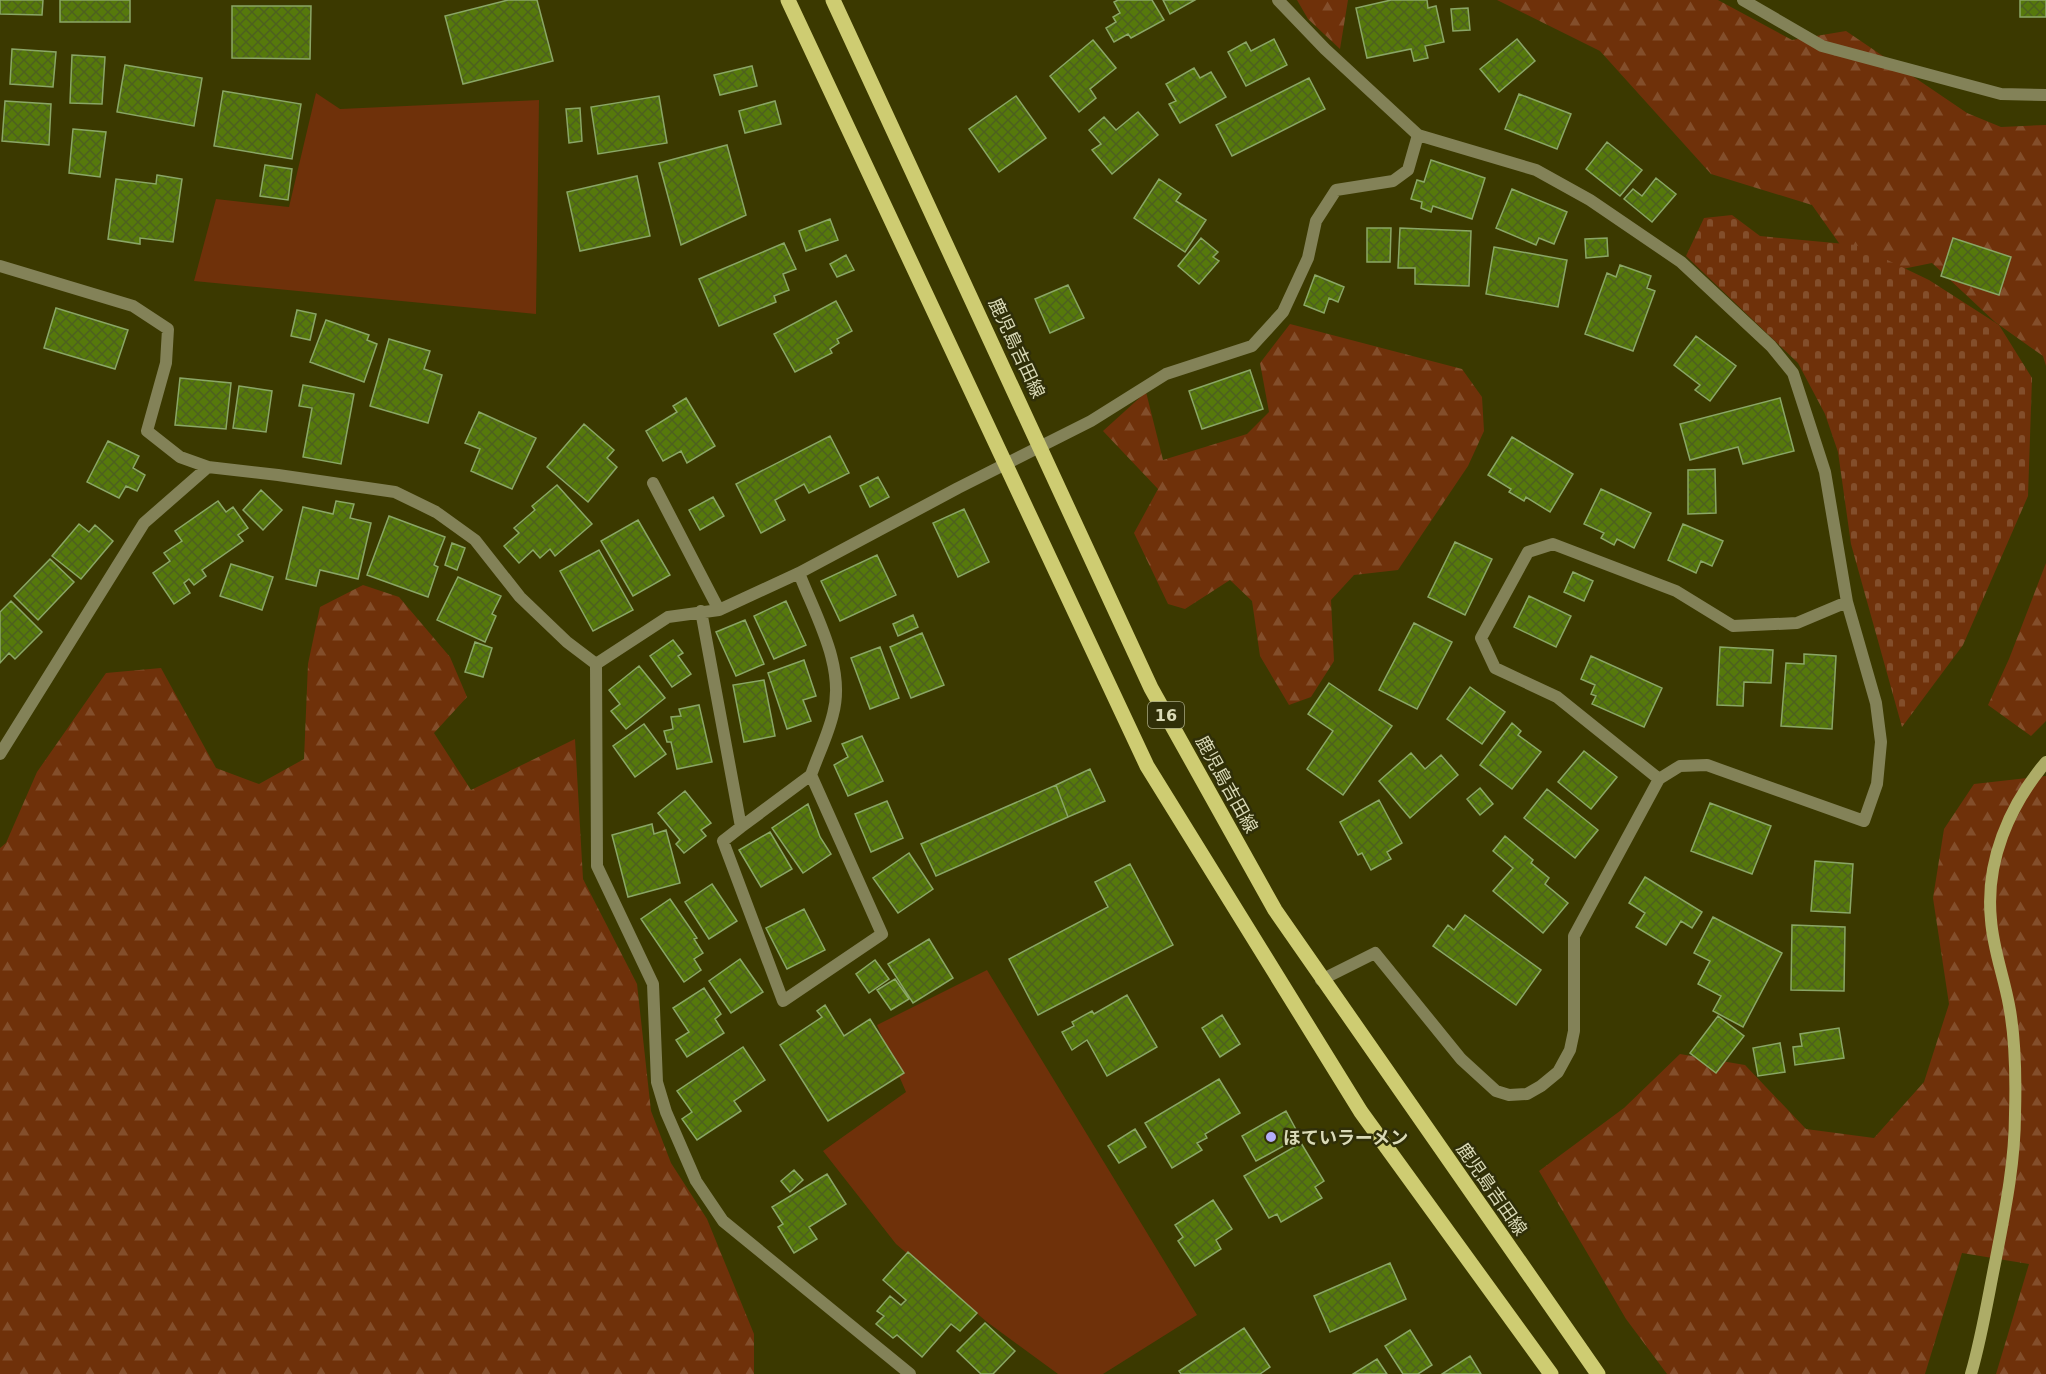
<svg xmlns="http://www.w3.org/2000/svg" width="2046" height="1374" viewBox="0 0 2046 1374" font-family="'DejaVu Sans','Noto Sans JP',sans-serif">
  <defs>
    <pattern id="forest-firs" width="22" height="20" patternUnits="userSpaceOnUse" patternTransform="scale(1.5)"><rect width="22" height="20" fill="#6f310a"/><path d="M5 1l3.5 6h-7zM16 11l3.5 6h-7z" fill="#834e2b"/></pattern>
    <pattern id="cemetery-stones" width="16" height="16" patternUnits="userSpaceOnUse" patternTransform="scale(1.5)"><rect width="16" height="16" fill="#6f310a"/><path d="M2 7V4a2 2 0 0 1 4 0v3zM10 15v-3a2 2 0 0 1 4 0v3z" fill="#834e2b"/></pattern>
    <pattern id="building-cross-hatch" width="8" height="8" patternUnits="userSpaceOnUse" patternTransform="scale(1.5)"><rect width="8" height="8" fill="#56790b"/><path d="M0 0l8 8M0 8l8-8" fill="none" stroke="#4d601f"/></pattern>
  </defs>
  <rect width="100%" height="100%" fill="#3b3900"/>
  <path fill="#6f310a" d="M316 93 340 109 539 100 536 314 194 281 216 199 289 207Z
    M987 970 1197 1315 1103 1374H1058L987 1322 896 1244 823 1151 906 1092 877 1025Z"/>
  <path fill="url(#forest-firs)" d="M1297 0H1348L1340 49 1308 19Z
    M1497 0H1718L1792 40 1846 31 1967 113 2001 127 2046 125V366L2043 356 1995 322 1932 263 1863 277 1812 205 1711 174 1600 51Z
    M1290 324 1462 369 1482 397 1484 431 1468 466 1398 570 1354 575 1331 600 1334 661 1311 697 1289 705 1260 656 1252 601 1230 580 1185 609 1168 604 1134 533 1158 489 1103 431 1146 392 1163 460 1247 434 1269 412 1260 363Z
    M2046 563V721L2031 736 1988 705 2009 659Z
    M363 585 399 597 450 657 467 697 434 733 471 790 575 739 583 879 637 984 651 1111 671 1163 707 1219 754 1334V1374H0V848L6 843 37 772 106 673 161 668 216 768 259 784 304 759 308 664 320 607Z
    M2046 776V1374H1996L2029 1264 1962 1253 1925 1374H1667L1626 1319 1539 1171 1624 1108 1680 1054 1745 1065 1806 1129 1874 1138 1924 1082 1949 1004 1933 898 1944 829 1974 784Z"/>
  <path fill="url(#cemetery-stones)" d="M1732 215 1760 236 1856 245 1929 280 1999 325 2032 378 2028 496 1963 645 1902 727 1851 544 1838 452 1825 414 1798 363 1686 256 1704 218Z"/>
  <path fill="url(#building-cross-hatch)" stroke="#8aa666" stroke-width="1.5" d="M0 0H43L42 15 0 14Z
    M60 0H130V22H60Z
    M508 0H537L553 61 463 84 445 16Z
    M1118 0H1152L1164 20 1131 38 1128 34 1114 42 1106 28 1116 22 1113 17 1120 13 1114 2Z
    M1163 0H1195L1170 14Z
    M1391 0H1427L1428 8 1436 6 1444 42 1425 46 1428 58 1414 61 1411 49 1367 58 1356 8Z
    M2020 0H2046V17H2020Z
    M232 6H311L310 59 232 58Z
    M1468 8 1470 30 1453 31 1451 9Z
    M1274 39 1287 65 1246 86 1228 52 1246 42 1251 51Z
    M1517 39 1535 61 1499 92 1480 69Z
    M1093 40 1116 68 1090 89 1096 98 1079 112 1050 76Z
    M12 49 56 52 53 87 10 84Z
    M72 55 105 57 102 104 70 103Z
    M125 65 202 78 194 126 117 112Z
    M752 66 757 86 720 95 714 75Z
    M1194 68 1200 78 1211 72 1226 97 1180 123 1169 104 1176 101 1166 84Z
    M1309 78 1325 109 1232 156 1216 125Z
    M223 91 301 104 292 159 214 146Z
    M1519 94 1571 114 1557 149 1505 129Z
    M659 96 667 143 598 154 591 107Z
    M1016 96 1046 138 999 172 969 129Z
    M5 101 51 104 49 145 2 141Z
    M775 101 781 124 745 133 739 111Z
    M580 108 582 141 569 143 566 109Z
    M1138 112 1158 135 1112 174 1092 150 1101 144 1089 130 1104 117 1116 130Z
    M73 129 106 132 100 177 69 173Z
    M1607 142 1642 170 1620 196 1586 169Z
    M727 145 746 215 681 245 659 163Z
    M1431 160 1485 178 1472 219 1433 206 1431 212 1421 208 1422 202 1411 199 1417 180 1424 182Z
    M265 165 292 169 288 200 260 196Z
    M157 175 182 179 173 242 140 238V244L108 239 116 179 156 184Z
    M637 176 650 236 580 251 567 192Z
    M1656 178 1676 194 1652 222 1624 199 1633 189 1642 196Z
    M1159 179 1181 194 1176 201 1206 220 1185 252 1134 218Z
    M1512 189 1567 212 1554 244 1539 238 1536 245 1496 228Z
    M830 219 838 240 806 251 799 231Z
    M1367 228H1391L1390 262H1367Z
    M1400 228 1471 231 1469 286 1415 284V268H1398Z
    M1201 238 1218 252 1213 257 1219 261 1199 284 1178 266Z
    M1607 238 1608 256 1586 258 1585 239Z
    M1953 238 2011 257 1999 295 1941 276Z
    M784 243 796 269 783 274 789 290 774 296 776 302 719 326 699 279Z
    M1494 247 1567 260 1558 307 1486 294Z
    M846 255 854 270 837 277 830 264Z
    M1620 265 1651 276 1647 288 1655 291 1633 351 1585 334 1607 273 1616 277Z
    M1315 275 1344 287 1338 302 1329 298 1324 313 1304 305Z
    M1068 285 1084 318 1050 333 1035 299Z
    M836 301 852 331 837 339 839 343 830 349 832 353 795 372 774 334Z
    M56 308 128 330 115 369 44 348Z
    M297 310 316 314 310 340 291 336Z
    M326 320 369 335 367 340 377 344 364 382 310 362Z
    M1696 336 1736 366 1710 401 1695 390 1700 385 1674 365Z
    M389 339 430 351 424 369 442 375 428 423 370 406Z
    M1250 370 1263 409 1202 429 1189 391Z
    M180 378 231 383 226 429 175 425Z
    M303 385 354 394 341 464 303 457 312 408 299 406Z
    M239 386 272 391 266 432 233 428Z
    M686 398 715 446 687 463 681 451 663 461 646 431 677 412 673 406Z
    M1780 398 1794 451 1743 464 1738 447 1690 460 1680 424Z
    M479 412 536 438 512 489 471 471 480 449 465 443Z
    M584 424 614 450 607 458 617 467 588 502 547 467Z
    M830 436 849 473 809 493 804 484 775 500 785 520 761 533 736 484Z
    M1512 437 1573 474 1550 512 1526 497 1524 501 1509 492 1511 489 1488 475Z
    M108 441 139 456 133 468 145 475 137 491 126 486 119 498 87 482Z
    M1715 469 1716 513 1688 514V470Z
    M878 477 889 497 870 507 860 486Z
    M557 485 592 524 555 556 550 549 540 558 533 550 519 563 504 546 519 533 514 528 535 510 532 506Z
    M1601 489 1651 513 1634 548 1617 539 1614 545 1601 538 1604 533 1584 524Z
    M261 490 282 510 263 530 243 510Z
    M713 497 724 516 700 530 689 510Z
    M218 501 226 512 233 507 248 528 238 535 243 541 202 570 206 576 194 585 189 579 184 583 190 593 174 604 153 573 170 561 164 553 182 541 175 531Z
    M336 501 354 504 350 518 371 523 358 579 320 570 316 586 286 579 303 507 333 514Z
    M964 509 989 562 958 577 933 523Z
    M389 516 445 537 434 565 438 567 428 597 367 575Z
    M638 520 670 575 633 596 601 541Z
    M79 524 89 532 95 525 113 541 81 579 52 556Z
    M1683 524 1723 541 1712 566 1701 561 1696 573 1668 560Z
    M1455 542 1492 559 1465 615 1428 597Z
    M452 543 465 548 457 570 445 565Z
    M599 550 633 610 593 631 560 571Z
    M877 555 896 595 840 621 821 581Z
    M50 559 74 582 38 620 14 596Z
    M231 564 273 577 262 610 220 596Z
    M1573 572 1593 581 1584 601 1564 592Z
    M458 577 501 596 492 614 496 616 485 642 437 620Z
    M1529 596 1571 616 1556 647 1514 627Z
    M11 601 42 632 15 659 9 653 0 663V612Z
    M786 601 806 645 774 659 754 616Z
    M913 615 918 627 898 636 893 624Z
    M745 620 764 664 736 676 716 632Z
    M1414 623 1452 642 1417 709 1379 690Z
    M922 633 944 685 911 698 890 647Z
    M673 640 683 653 678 656 691 674 672 687 650 656Z
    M475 642 492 648 483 677 465 672Z
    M880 647 899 698 870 709 851 658Z
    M1720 647 1773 650 1771 683 1744 682 1743 706 1717 705Z
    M1804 654 1836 656 1832 729 1781 726 1786 663 1804 664Z
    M1591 656 1662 688 1644 727 1592 704 1596 696 1591 694 1595 685 1581 679Z
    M804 660 816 696 803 700 811 721 787 729 768 673Z
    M639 666 665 698 626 729 611 711 620 704 609 690Z
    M764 680 775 736 744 742 733 685Z
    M1329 683 1392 726 1343 795 1307 769 1333 731 1308 714Z
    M1470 687 1505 712 1482 744 1447 719Z
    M699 705 712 762 677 769 671 742H667L664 731 673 729 671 717 681 716 679 709Z
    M1512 723 1521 731 1518 735 1541 752 1512 789 1480 765Z
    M644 724 666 754 635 777 613 746Z
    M862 736 883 781 848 796 834 765 848 757 842 744Z
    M1584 751 1617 777 1591 809 1558 782Z
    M1411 753 1425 769 1441 755 1458 775 1410 818 1379 781Z
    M1090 769 1105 801 1068 817 1056 785Z
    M1056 785 1068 817 936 876 921 844Z
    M1480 788 1493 804 1480 815 1467 799Z
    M1547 789 1598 830 1575 858 1524 818Z
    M685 791 711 823 701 830 706 836 684 853 676 844 680 840 658 813Z
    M1379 800 1402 843 1387 852 1391 859 1371 870 1362 853 1358 855 1340 822Z
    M887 801 903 838 871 852 855 814Z
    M1710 803 1771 826 1752 874 1691 851Z
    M808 804 820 837 831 854 803 873 772 828Z
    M652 824 654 834 666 830 680 883 628 897 612 835Z
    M770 832 792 869 761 887 739 850Z
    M1505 836 1533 860 1531 863 1549 878 1545 884 1568 903 1543 933 1493 891 1513 868 1493 851Z
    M909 853 933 889 898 913 873 878Z
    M1815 861 1853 864 1850 913 1811 911Z
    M1130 864 1173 945 1038 1015 1009 959 1108 907 1095 882Z
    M1645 877 1702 912 1692 928 1681 921 1666 945 1636 927 1645 913 1629 903Z
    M712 884 737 921 709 939 685 902Z
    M670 899 697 938 694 939 703 953 694 959 701 970 684 982 641 919Z
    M804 909 825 950 787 969 766 928Z
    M1465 915 1541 970 1516 1005 1433 946 1448 925 1454 930Z
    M1713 917 1782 953 1743 1027 1713 1011 1721 996 1698 984 1710 961 1694 953Z
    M1792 925 1845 927 1844 991 1791 990Z
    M929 939 953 978 913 1003 888 964Z
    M740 959 763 992 731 1013 709 981Z
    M875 960 889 979 869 993 856 974Z
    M895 979 909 999 891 1010 877 990Z
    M704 988 721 1014 715 1019 724 1033 687 1057 676 1040 689 1032 673 1008Z
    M1127 995 1157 1047 1107 1076 1087 1040 1072 1050 1062 1032 1074 1026 1072 1022 1092 1011 1094 1014Z
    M825 1005 844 1036 870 1019 904 1073 828 1121 780 1045 822 1017 817 1011Z
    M1222 1015 1240 1044 1220 1057 1202 1028Z
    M1718 1016 1744 1036 1716 1073 1690 1053Z
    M1839 1028 1844 1058 1795 1065 1793 1047 1802 1046 1800 1034Z
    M1780 1043 1785 1072 1758 1076 1753 1048Z
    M743 1047 765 1080 734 1101 741 1111 697 1140 682 1119 692 1112 677 1091Z
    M1219 1079 1240 1113 1205 1134 1207 1138 1197 1143 1202 1150 1172 1168 1145 1123Z
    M1286 1111 1300 1137 1256 1161 1242 1136Z
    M1135 1129 1146 1147 1119 1163 1108 1146Z
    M1301 1143 1324 1181 1315 1187 1322 1198 1281 1222 1277 1214 1269 1218 1244 1176Z
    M794 1170 803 1180 790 1192 781 1181Z
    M827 1174 846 1204 809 1227 817 1239 794 1253 778 1227 783 1224 772 1207Z
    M1213 1200 1232 1229 1216 1240 1221 1249 1195 1266 1178 1241 1183 1237 1175 1225Z
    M908 1252 977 1313 960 1331 951 1324 922 1357 897 1335 893 1338 876 1324 884 1316 877 1311 890 1296 901 1305 906 1300 883 1280Z
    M1390 1263 1406 1299 1330 1332 1314 1296Z
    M985 1323 1015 1351 993 1374H981L957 1351Z
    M1244 1328 1270 1367 1260 1374H1181L1179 1371Z
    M1410 1330 1432 1365 1418 1374H1403L1385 1346Z
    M1470 1356 1481 1374H1442Z
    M1377 1359 1387 1374H1353Z"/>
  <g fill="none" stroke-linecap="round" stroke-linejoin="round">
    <path stroke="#838258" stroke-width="12" d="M1278 0 1325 49 1418 135 1536 170 1590 200 1681 262 1771 346 1793 373 1825 472 1847 602 1876 703 1881 742 1877 784 1864 821 1707 765 1680 766 1659 779 1574 936V1031L1570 1050 1558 1072 1541 1086 1527 1094 1509 1095 1496 1091 1461 1059 1375 953 1321 980
      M1743 0 1822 46 2001 94 2046 95
      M0 266 133 306 168 329 166 363 147 431 180 457 208 467 278 475 395 492 436 512 475 540 520 597 567 642 596 664
      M653 483 719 610
      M701 611 741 827 723 841 783 1001 882 934 811 775C818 755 828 735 833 714 846 667 815 615 799 573
      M596 664 668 617 719 610 799 573 958 488 1091 421 1166 374 1252 346 1283 312 1308 258 1316 221 1336 190 1393 181 1408 170 1418 135
      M596 664 597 866 653 984 657 1082 666 1112 696 1181 723 1221 910 1374
      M0 754 144 523 208 467
      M1659 779 1557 697 1495 668 1481 638 1528 552 1553 544 1676 591 1733 626 1797 623 1847 602
      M741 827 811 775"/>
    <path stroke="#adac67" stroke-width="12" d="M1971 1374C1982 1336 1988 1297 1996 1258 2005 1211 2015 1162 2015 1114 2016 1078 2016 1041 2009 1005 2004 977 1993 949 1991 920 1985 862 2009 806 2046 762"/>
    <path stroke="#cecc72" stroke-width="15" d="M788 0 1147 766 1361 1112 1551 1374
      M833 0 1151 688 1275 910 1598 1374"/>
  </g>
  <circle fill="#b3adf9" stroke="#302f08" stroke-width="2" cx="1271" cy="1137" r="6"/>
  <g text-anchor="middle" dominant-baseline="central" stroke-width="5" stroke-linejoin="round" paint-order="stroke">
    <rect fill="#302f08" stroke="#a7a782" stroke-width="1.5" x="1148" y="702" width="36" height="26" rx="4.5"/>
    <g font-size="16" font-weight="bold" fill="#dadab7">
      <text x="1166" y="715">16</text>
    </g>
    <g font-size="18" fill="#dadab7" stroke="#302f08">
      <text transform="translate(1017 348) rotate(65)">鹿児島吉田線</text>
      <text transform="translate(1227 784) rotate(61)">鹿児島吉田線</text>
      <text transform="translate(1492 1189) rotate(55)">鹿児島吉田線</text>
    </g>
    <g font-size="18" font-weight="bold" fill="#dadab7" stroke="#302f08" text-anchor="start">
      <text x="1283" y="1137">ほていラーメン</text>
    </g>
  </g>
</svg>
